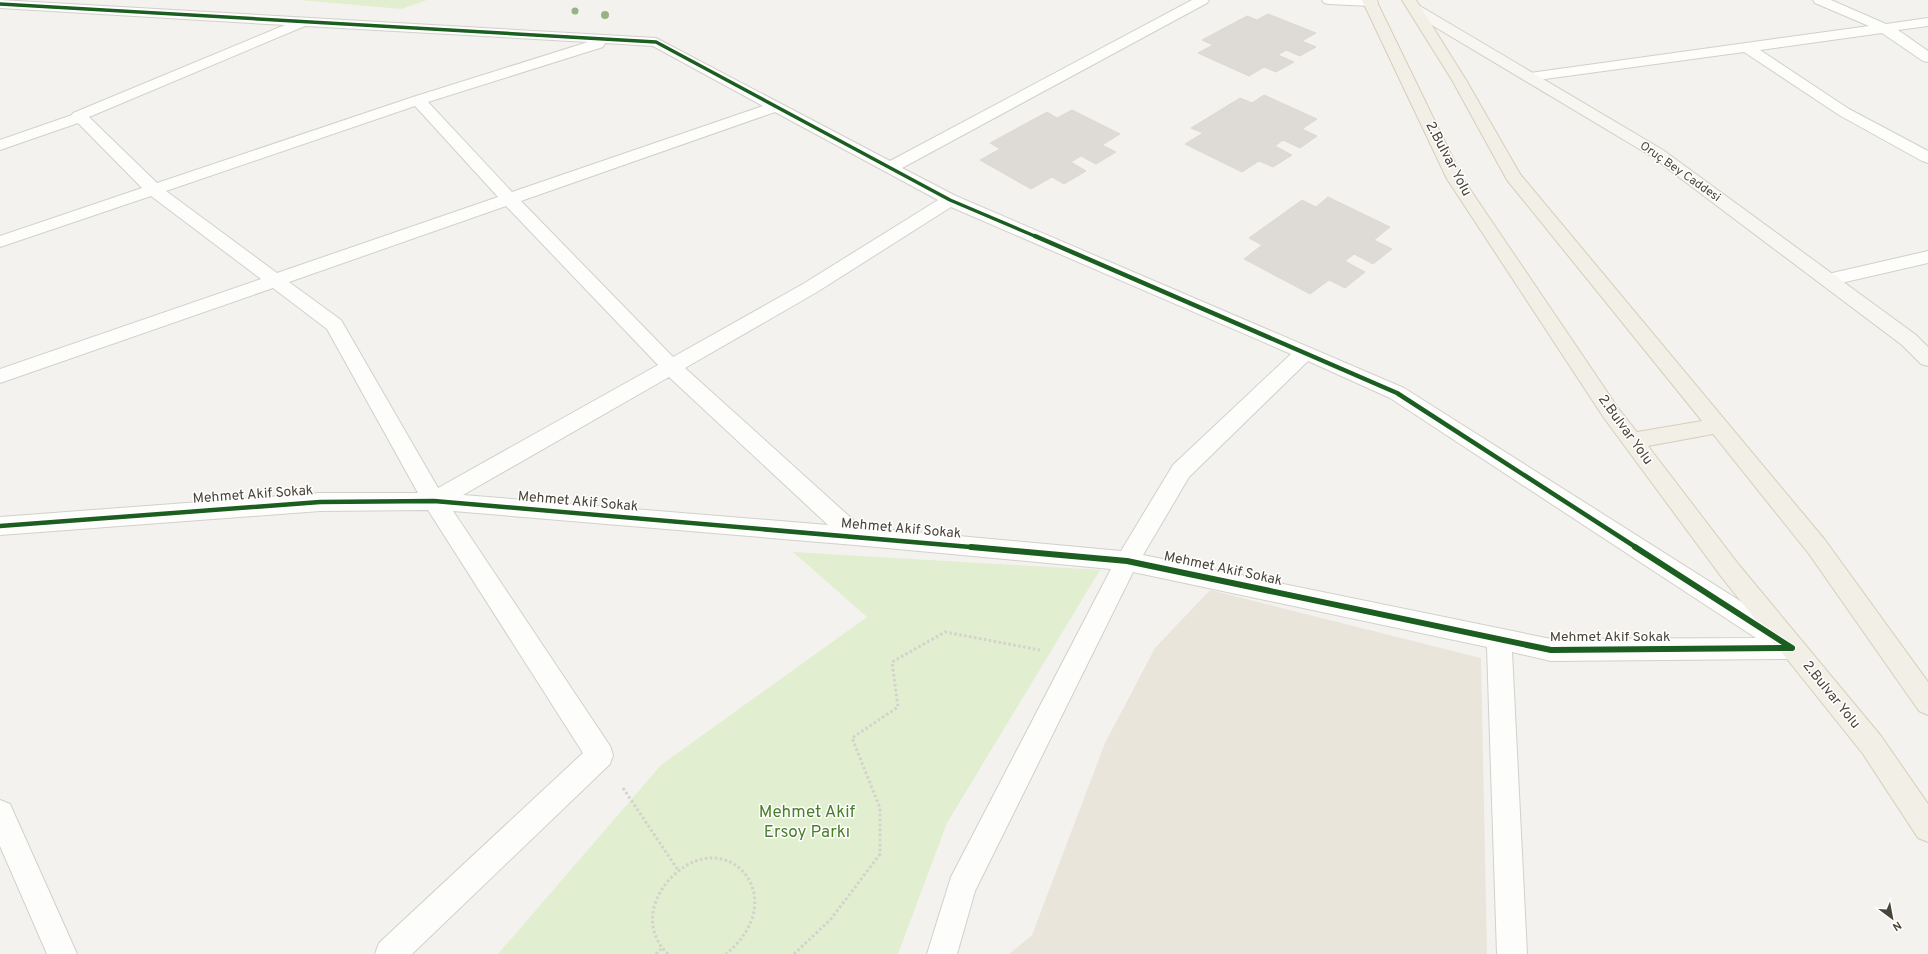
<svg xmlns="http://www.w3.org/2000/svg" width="1928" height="954" viewBox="0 0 1928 954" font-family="Overpass,sans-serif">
  <rect width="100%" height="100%" fill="#f4f2ee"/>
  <path fill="#eae5da" d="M1210 590 1481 658 1487 954H1009L1032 935 1105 743 1155 648Z"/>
  <path fill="#e1eecf" d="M300 0H427L401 9Z
    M793 552 1100 570 947 823 898 954H498L661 765 867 617Z"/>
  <path fill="#dedbd6" stroke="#dcd9d4" d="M1268 14 1316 33 1302 41 1316 47 1300 56 1286 50 1278 55 1294 62 1276 72 1264 67 1249 76 1198 53 1213 45 1202 40 1247 16 1257 20Z
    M1264 95 1317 119 1302 129 1317 136 1300 148 1283 140 1275 146 1292 155 1273 167 1259 161 1242 172 1185 144 1203 133 1191 128 1240 98 1252 103Z
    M1072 110 1120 134 1102 145 1116 152 1096 164 1081 156 1071 162 1086 171 1064 184 1052 177 1031 189 980 160 1000 149 990 143 1047 112 1057 118Z
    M1328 197 1390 227 1374 240 1392 249 1373 264 1354 254 1345 261 1365 272 1345 288 1329 280 1310 294 1244 259 1262 245 1249 238 1302 200 1316 207Z"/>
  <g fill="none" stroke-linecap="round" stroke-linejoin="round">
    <g stroke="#d2d0cb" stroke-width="2">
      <path id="street" d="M0 0 656 38 890 161 1192 0H1209L1207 3 902 168 956 196 1404 388 1797 637 1801 640 1805 648 1801 656 1792 659 1551 661 1512 652 1527 954H1497L1487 647 1133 572 975 891 957 954H927L951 877 1111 569 855 545 453 511 610 746 613 755 610 764 412 954H375L379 943 583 753 428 510 320 511 0 535V517L320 493H418L327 329 273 288 0 383V369L261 279 151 196 0 247V236L142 188 78 123 0 150V140L72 115 73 113 285 25 0 8ZM305 26 588 42 413 97 157 183 89 117ZM605 43 653 46 763 106 512 192 428 102 603 47ZM415 106 498 197 277 273 166 191ZM775 112 938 200 803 284 673 357 521 201ZM506 206 658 365 438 488 341 320 289 282ZM951 207 1291 354 1173 465 1121 551 861 527 685 368 817 292ZM1308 361 1390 398 1756 638 1551 639 1143 555 1189 477ZM669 377 828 525 463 495Z
        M1322 0H1376L1378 2 1376 5 1371 6 1329 4 1324 3Z
        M1813 0H1831L1886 24 1928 18V26L1898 30 1928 51V62L1923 61 1882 33 1760 50 1849 109 1928 151V163L1922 161 1839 115 1744 52 1530 81 1525 80 1523 77 1525 74 1530 73 1869 26 1815 3Z
        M1928 251V263L1828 286 1821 284 1819 280 1821 276 1828 274Z
        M0 800 10 804 77 954H47L0 846Z"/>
    </g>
    <g stroke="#d3cfc5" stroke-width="2">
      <path id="secondary" d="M1415 5 1420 6 1663 150 1916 335 1928 347V366L1921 364 1902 345 1651 156 1410 12 1408 9 1410 6Z"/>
    </g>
    <g stroke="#d6cebb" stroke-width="2">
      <path id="primary" d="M1362 0H1376L1463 179 1618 408 1637 432 1702 421 1507 180 1452 80 1402 0H1416L1466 80 1520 174 1825 540 1928 682V715L1919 711 1809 554 1713 434 1648 446 1739 565 1881 736 1928 804V842L1918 838 1863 754 1723 579 1604 418 1447 179Z"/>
    </g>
    <path stroke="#d3d2cc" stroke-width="3" stroke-dasharray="2.5 2.5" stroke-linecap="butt" d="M623 788 678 870
      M656 954 661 949
      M668 954C654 941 649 922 655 904 659 892 666 882 675 874 729 825 793 899 726 954
      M794 954 831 919 880 854V808L852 738 898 707 892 662 945 632 1040 650"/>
    <use href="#street" fill="#fdfdfc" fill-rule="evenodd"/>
    <use href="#secondary" fill="#f7f6f1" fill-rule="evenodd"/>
    <use href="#primary" fill="#f2efe6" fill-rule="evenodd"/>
    <g stroke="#fff" stroke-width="5.5">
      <path id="cycleway-far2" d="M0 4 656 42 950 200 1037 237"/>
    </g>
    <g stroke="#fff" stroke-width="7">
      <path id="cycleway-far1" d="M1035 236 1397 393 1637 548
        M0 526 320 502 434 501 982 548"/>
    </g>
    <g stroke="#fff" stroke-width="8">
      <path id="cycleway" d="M971 547 1127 561 1551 650 1792 648
        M1635 547 1792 648"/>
    </g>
    <use href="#cycleway-far2" stroke="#1b5e20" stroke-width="3.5"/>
    <use href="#cycleway-far1" stroke="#1b5e20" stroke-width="4.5"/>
    <use href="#cycleway" stroke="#1b5e20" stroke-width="6"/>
  </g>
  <g fill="#96b382">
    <circle cx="575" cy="11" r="3.5"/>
    <circle cx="605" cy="15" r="4"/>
  </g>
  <g text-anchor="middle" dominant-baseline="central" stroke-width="3" stroke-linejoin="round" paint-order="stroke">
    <g font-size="12" fill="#4b4439" stroke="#fff">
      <text transform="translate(1680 172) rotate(35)">Oruç Bey Caddesi</text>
    </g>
    <g font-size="14" fill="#4b4439" stroke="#fff">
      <text transform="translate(1448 159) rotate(62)">2.Bulvar Yolu</text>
      <text transform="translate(1625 430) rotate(54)">2.Bulvar Yolu</text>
      <text transform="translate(253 495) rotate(-4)">Mehmet Akif Sokak</text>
      <text transform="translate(578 502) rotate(5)">Mehmet Akif Sokak</text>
      <text transform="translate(901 529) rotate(5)">Mehmet Akif Sokak</text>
      <text transform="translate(1223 569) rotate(12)">Mehmet Akif Sokak</text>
      <text x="1610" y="637">Mehmet Akif Sokak</text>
      <text transform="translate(1831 695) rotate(51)">2.Bulvar Yolu</text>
    </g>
    <g font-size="17" fill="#4a7f2a" stroke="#fff">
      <text x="807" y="813">Mehmet Akif<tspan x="807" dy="20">Ersoy Parkı</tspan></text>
    </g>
  </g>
  <g transform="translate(1892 918) rotate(148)" stroke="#ffffff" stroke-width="3" paint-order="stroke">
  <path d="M0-3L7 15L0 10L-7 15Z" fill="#4b4439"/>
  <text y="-6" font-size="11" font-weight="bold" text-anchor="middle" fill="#4b4439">N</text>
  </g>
</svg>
